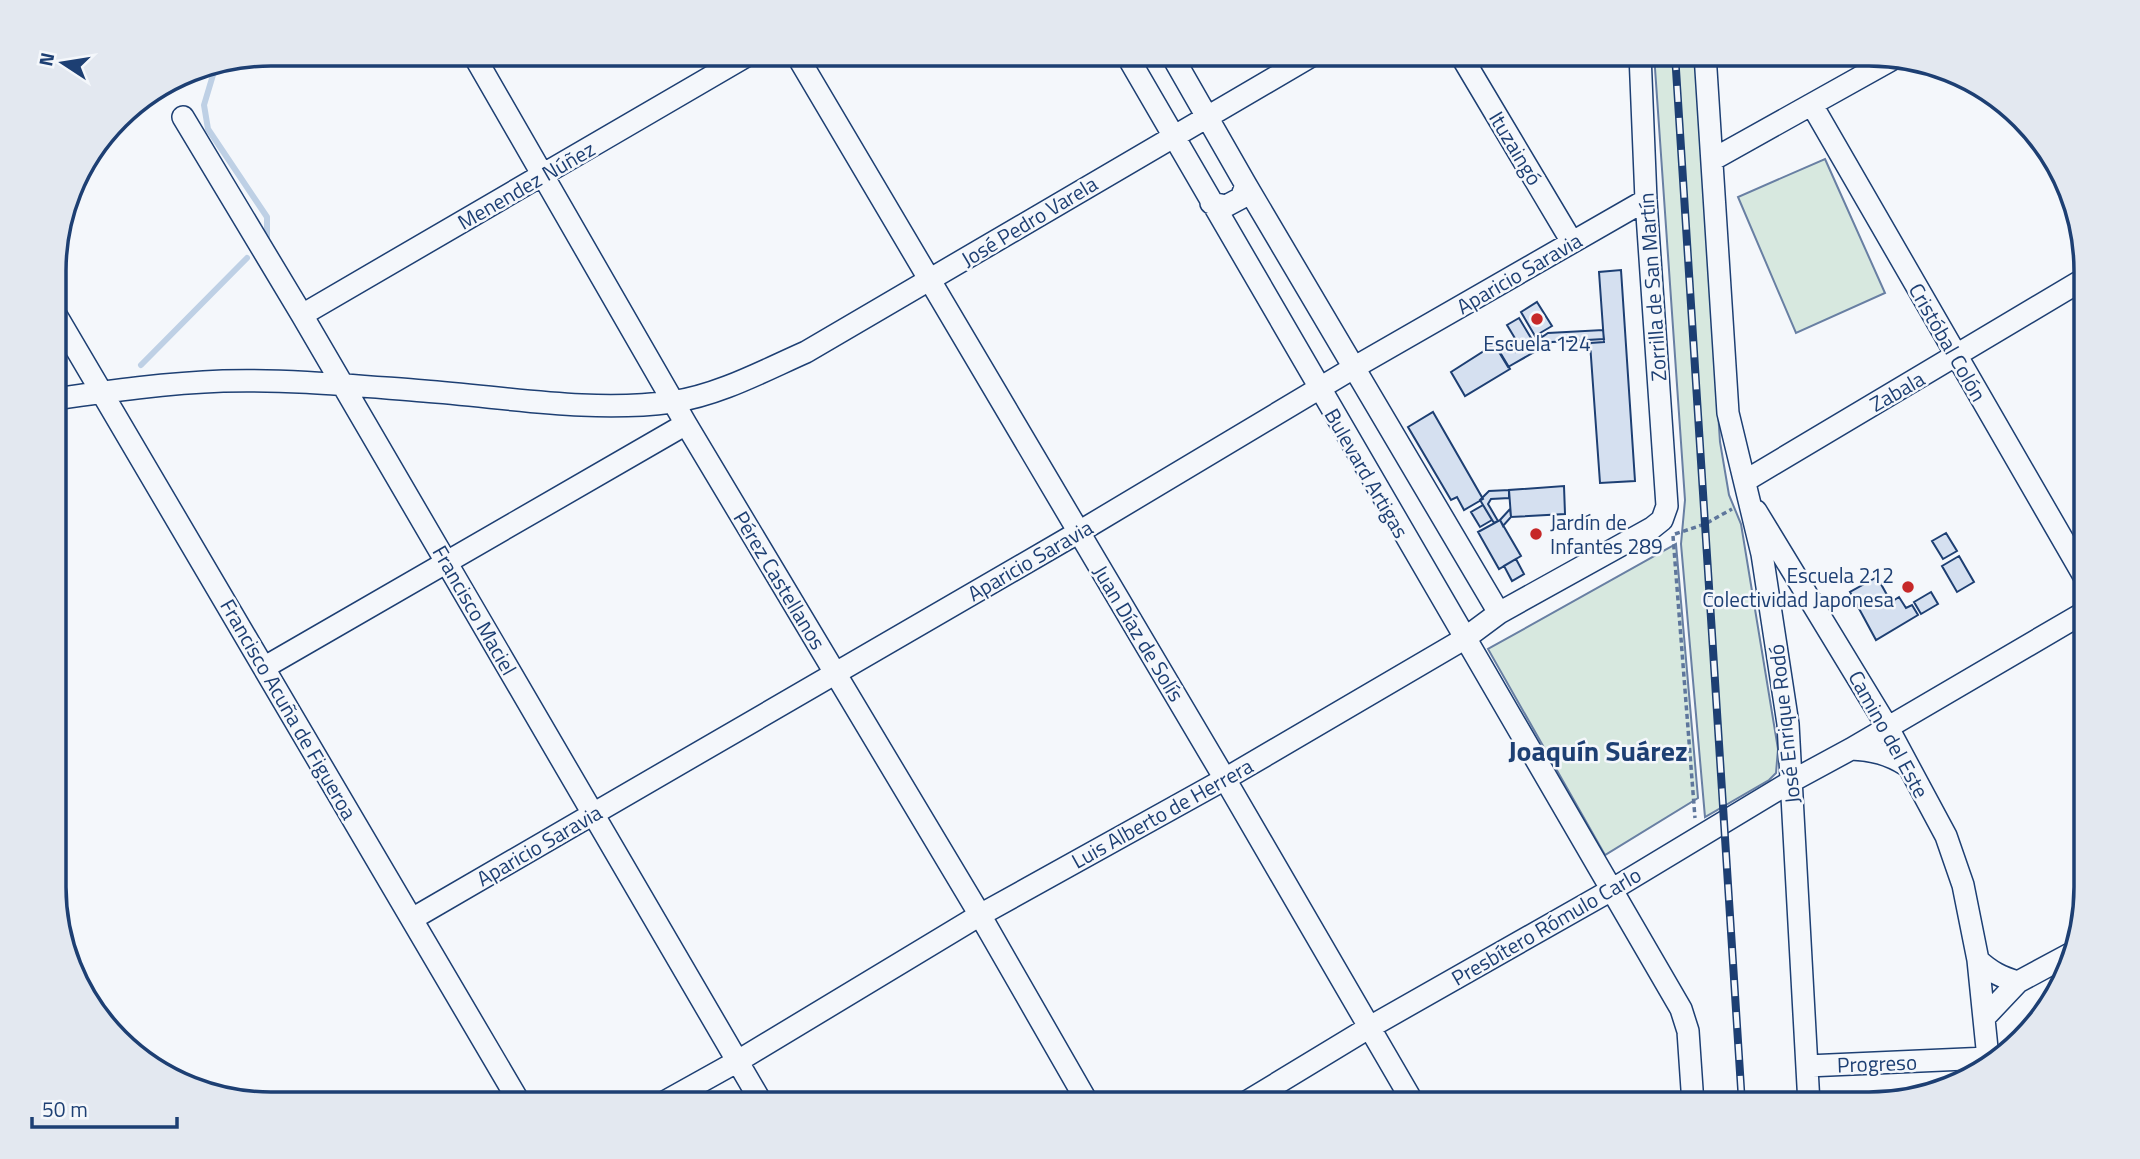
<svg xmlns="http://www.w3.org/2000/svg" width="2140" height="1159" viewBox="0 0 2140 1159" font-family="'Titillium Web',sans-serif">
  <rect width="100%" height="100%" fill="#f4f7fb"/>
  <path fill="#d7e8df" stroke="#687fa3" stroke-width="2" d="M1654 54H1695L1720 442 1729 495 1741 524 1778 749 1776 773 1769 780 1705 817 1681 544 1685 500Z
    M1825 159 1885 293 1796 333 1738 197Z
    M1676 544 1698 798 1605 855 1488 649Z"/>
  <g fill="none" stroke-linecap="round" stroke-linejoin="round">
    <path stroke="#bed0e5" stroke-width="6" d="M216 65 204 105 208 129 267 217V237
      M141 365 247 258"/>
  </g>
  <path fill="#d5e0f0" stroke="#1d3f73" stroke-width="2" d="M1621 270 1635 481 1600 483 1590 343 1604 342 1599 272Z
    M1537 302 1552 326 1535 336 1521 312Z
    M1519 318 1531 338 1519 345 1507 325Z
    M1603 330 1604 339 1552 342 1508 367 1496 347 1508 340 1516 352 1537 339 1535 336 1540 334 1542 337 1548 333Z
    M1495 344 1510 369 1465 396 1451 372Z
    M1433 412 1483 499 1464 510 1457 497 1451 500 1408 427Z
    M1564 486 1565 514 1511 517 1509 490Z
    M1509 490V498L1491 499 1488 504 1498 521 1494 523 1480 500 1489 491Z
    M1483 505 1492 520 1480 527 1471 512Z
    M1510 509 1511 517 1503 526 1500 520Z
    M1500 520 1521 556 1499 569 1478 532Z
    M1946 533 1957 551 1943 559 1932 541Z
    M1959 556 1974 582 1957 592 1942 566Z
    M1516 559 1524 574 1512 581 1504 566Z
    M1877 577 1891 602 1899 597 1906 608 1912 605 1918 615 1876 640 1850 592Z
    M1931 592 1938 604 1921 614 1914 602Z"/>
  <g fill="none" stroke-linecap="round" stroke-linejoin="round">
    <g stroke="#1d3f73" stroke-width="24">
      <path id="minor" d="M473 54 686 424 980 915 1089 1105
        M796 54 1225 779 1414 1104
        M1126 54 1681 1009 1688 1031 1693 1104
        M1171 54 1246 185 1499 613
        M1460 54 1572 242
        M1705 54 1728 413 1762 554 1788 724 1809 1104
        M1812 105 2085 578
        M183 117 302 315 763 1105
        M1712 160 1891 60
        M1211 203 1226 206 1241 198 1246 185
        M55 313 521 1105
        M302 315 750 54
        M55 399C110 391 167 383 223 381 290 379 358 386 424 391 506 397 590 413 672 402 719 395 763 371 806 352L1315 54
        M1745 481 2084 279
        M1756 511 1888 728 1946 836 1963 885 1978 960 1989 1068
        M265 667 686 424
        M1851 749C1873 750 1888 754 1906 765
        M412 919 1079 532 1355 367 1646 200
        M1978 960C1991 972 2001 977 2018 982
        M1984 1018 2018 982 2070 954
        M1807 1066 1988 1058
        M1243 1104 1370 1027 1613 889 1792 781 1851 749 2085 612
        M659 1105 738 1061 980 915 1225 779 1464 639 1499 613 1652 528 1662 520 1667 506 1646 200 1640 54"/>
    </g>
    <path stroke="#5e769c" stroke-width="3.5" stroke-dasharray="5 3.5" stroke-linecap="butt" d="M1675 534 1705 524 1732 509
      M1673 536 1695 818"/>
    <use href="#minor" stroke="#f4f7fb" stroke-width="21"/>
    <g stroke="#1d3f73" stroke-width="8">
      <path id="rail" d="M1675 54 1742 1104"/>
    </g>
    <use href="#rail" stroke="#f4f7fb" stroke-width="5" stroke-dasharray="16" stroke-linecap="butt"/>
  </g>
  <g fill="#c62828" stroke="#f4f7fb" stroke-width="2.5">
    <circle cx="1537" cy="319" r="7"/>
    <circle cx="1536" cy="534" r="7"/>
    <circle cx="1908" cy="587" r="7"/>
  </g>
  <g text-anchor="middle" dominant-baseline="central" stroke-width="5" stroke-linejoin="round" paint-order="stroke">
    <g font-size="21" fill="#1d3f73" stroke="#f4f7fb">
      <text transform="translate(1516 148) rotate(59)">Ituzaingó</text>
      <text transform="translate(526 185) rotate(-30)">Menendez Núñez</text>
      <text transform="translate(1029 221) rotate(-31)">José Pedro Varela</text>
      <text transform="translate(1519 273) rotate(-30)">Aparicio Saravia</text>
      <text transform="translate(1652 287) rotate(-94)">Zorrilla de San Martín</text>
      <text transform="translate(1948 342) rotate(60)">Cristóbal Colón</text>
      <text transform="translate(1897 391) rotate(-30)">Zabala</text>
      <text transform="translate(1367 473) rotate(60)">Bulevard Artigas</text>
      <text transform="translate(1030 560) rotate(-30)">Aparicio Saravia</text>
      <text transform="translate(780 580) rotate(59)">Pérez Castellanos</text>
      <text transform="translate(475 610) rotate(60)">Francisco Maciel</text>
      <text transform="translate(1139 633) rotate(59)">Juan Díaz de Solís</text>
      <text transform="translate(289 709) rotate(60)">Francisco Acuña de Figueroa</text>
      <text transform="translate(1784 724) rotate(-96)">José Enrique Rodó</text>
      <text transform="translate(1889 734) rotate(61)">Camino del Este</text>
      <text transform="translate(1162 813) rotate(-29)">Luis Alberto de Herrera</text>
      <text transform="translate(539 845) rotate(-30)">Aparicio Saravia</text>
      <text transform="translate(1546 926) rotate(-30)">Presbítero Rómulo Carlo</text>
      <text transform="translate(1877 1063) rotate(-2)">Progreso</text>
    </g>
    <g font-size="21" fill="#1d3f73" stroke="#f4f7fb">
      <text x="1537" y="343">Escuela 124</text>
      <text x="1550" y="522" text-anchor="start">Jardín de<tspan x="1550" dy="24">Infantes 289</tspan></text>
      <text x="1894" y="575" text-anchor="end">Escuela 212<tspan x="1894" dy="24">Colectividad Japonesa</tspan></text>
    </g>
    <g font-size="28" font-weight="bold" fill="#1d3f73" stroke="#f4f7fb">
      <text x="1598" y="750">Joaquín Suárez</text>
    </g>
  </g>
  <path d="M0 0H2140V1159H0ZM271 66H1869A205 205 0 0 1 2074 271V887A205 205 0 0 1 1869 1092H271A205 205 0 0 1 66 887V271A205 205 0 0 1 271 66Z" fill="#e3e8f0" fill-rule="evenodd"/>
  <path fill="none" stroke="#1d3f73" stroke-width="3.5" d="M271 66H1869A205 205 0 0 1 2074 271V887A205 205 0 0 1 1869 1092H271A205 205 0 0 1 66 887V271A205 205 0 0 1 271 66Z"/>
  <g transform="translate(63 63) rotate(282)" stroke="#f4f7fb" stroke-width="5" paint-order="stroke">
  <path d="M0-5L12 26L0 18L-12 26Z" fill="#1d3f73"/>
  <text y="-10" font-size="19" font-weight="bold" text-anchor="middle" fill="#1d3f73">N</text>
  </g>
  <path d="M32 1117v10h145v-10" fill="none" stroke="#1d3f73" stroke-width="3.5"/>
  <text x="42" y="1117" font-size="21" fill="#1d3f73" stroke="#f4f7fb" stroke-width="5" paint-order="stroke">50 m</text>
</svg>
